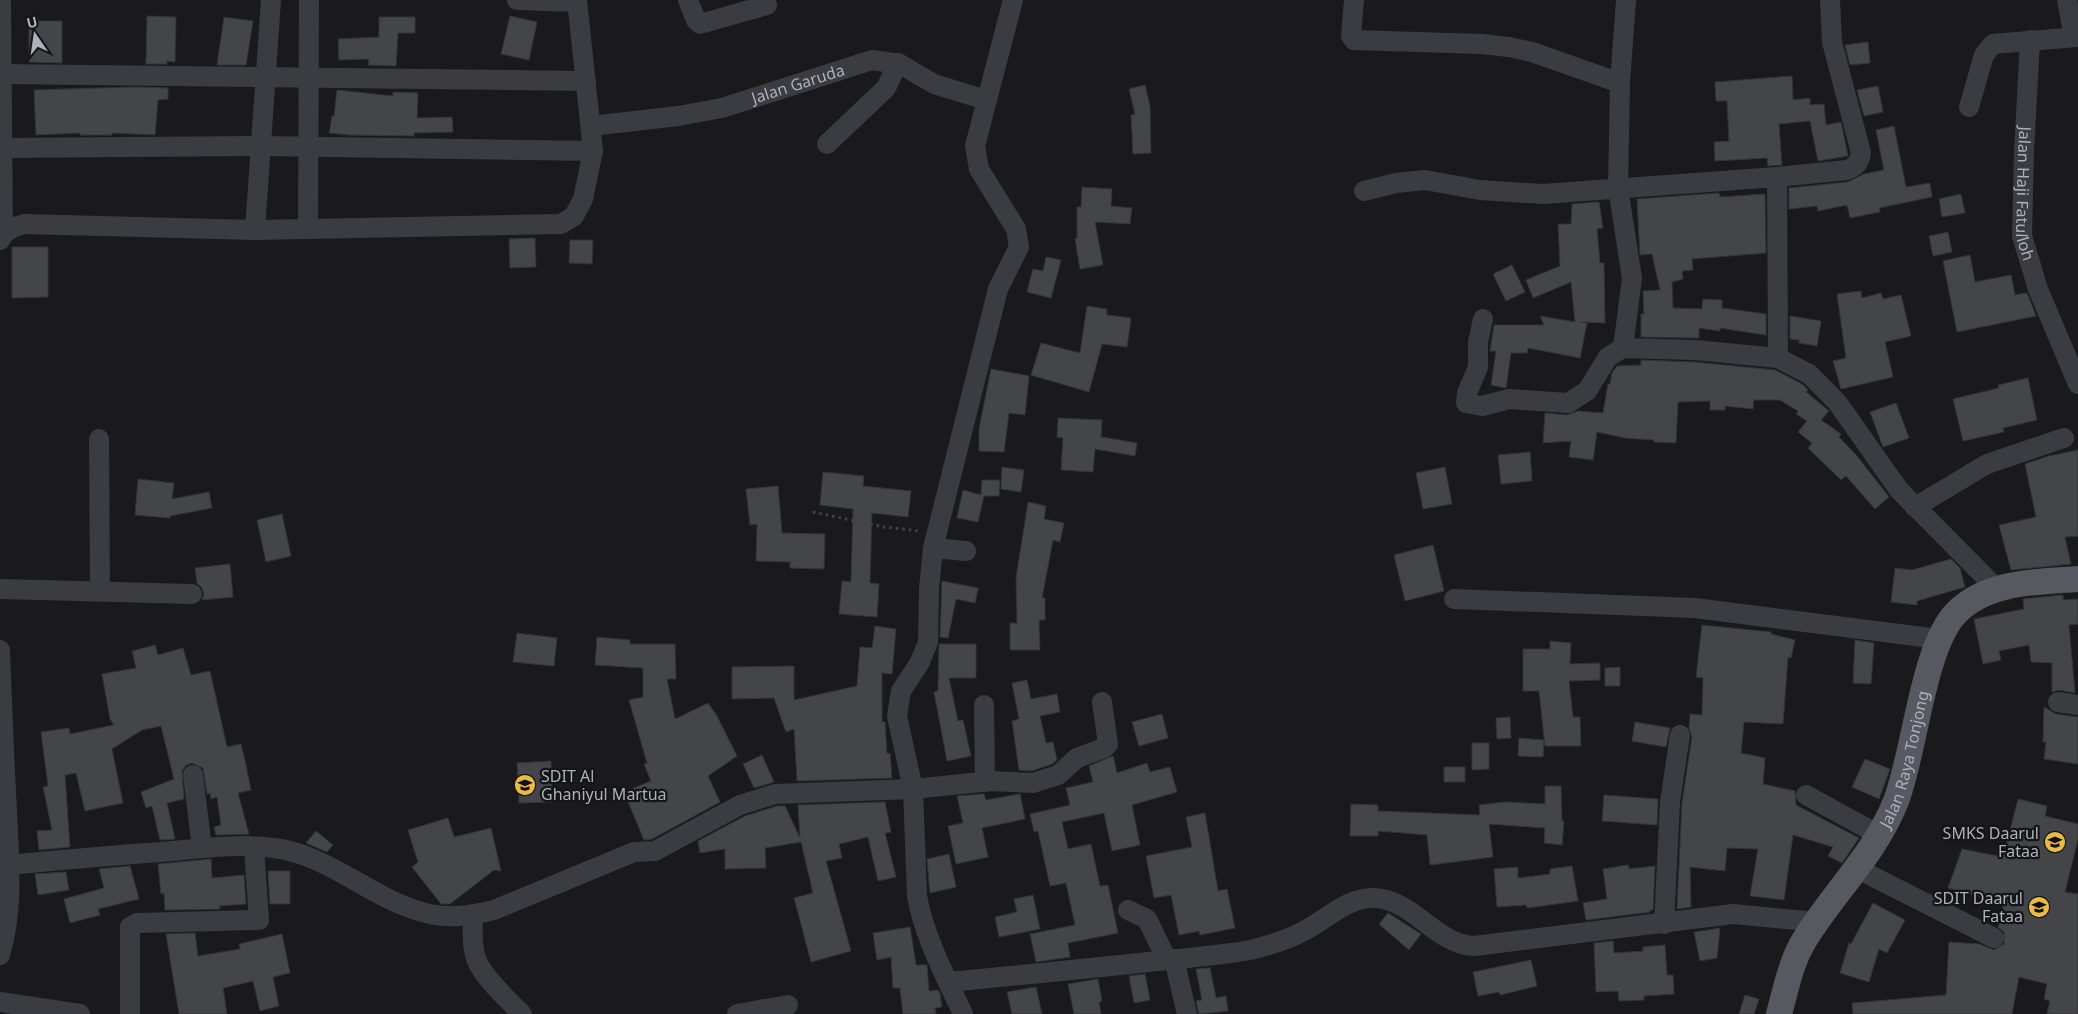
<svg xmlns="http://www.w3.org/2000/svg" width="2078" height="1014" viewBox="0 0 2078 1014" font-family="'Noto Sans',sans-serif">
  <rect width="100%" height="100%" fill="#1a1a1c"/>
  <path fill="#444549" stroke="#343438" d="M147 16 176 17 175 62 167 61V64H146Z
    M510 16 537 22 529 60 501 54Z
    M224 17 253 21 246 65H217Z
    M379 17H415V33H398L396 66 368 65 369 59 339 60 338 39 379 37Z
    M29 21H62V63L29 62Z
    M1868 42 1870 63 1850 65 1845 45Z
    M1792 76 1793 100 1810 98V105L1824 104 1826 125 1841 122 1848 156 1818 161 1810 121 1779 124 1782 165 1768 166 1767 158 1715 161 1714 142 1729 141 1727 101H1716L1715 82Z
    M1145 85 1150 106 1151 153 1133 154 1131 115 1135 114 1129 89Z
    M1878 86 1883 112 1864 116 1857 90Z
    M135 87 168 88V99L158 100 155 135 112 133V135H80V133L36 135 34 90Z
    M337 90 393 96V92L418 93 417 118 452 117 453 132 414 133V136H412L350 135 329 133 332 116H334Z
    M1894 126 1906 187 1930 183 1932 197 1879 208 1880 212 1850 218 1847 205 1818 211 1817 206 1789 209V188L1848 182 1864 174 1884 170 1876 130Z
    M1082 187 1112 189 1111 206 1132 208 1130 224 1095 222 1103 265 1080 269 1075 239 1077 238V207H1081Z
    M1719 193 1720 197 1765 194 1766 253 1692 259 1693 270 1682 271 1683 279 1672 282 1673 308 1702 309 1703 299 1722 300V308L1766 314V335L1720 328V331L1699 328V338L1641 337V314H1644L1643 291 1660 290 1652 254 1640 255 1637 199Z
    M1961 194 1965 213 1942 217 1939 199Z
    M1599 202 1603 228 1597 229 1600 263H1604L1605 323 1581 322 1587 323 1580 358 1528 348 1527 353H1511L1506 388 1491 385 1496 351H1490L1494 325H1544L1540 316 1575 322 1571 282 1533 298 1526 280 1560 266 1558 224H1571L1572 204Z
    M1948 232 1952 252 1933 256 1929 236Z
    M535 238 536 267 510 268 509 239Z
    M570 240H593L592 264 569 263Z
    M12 247H48V297L12 298Z
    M1970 255 1975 282 2011 275 2015 295 2027 293 2036 316 1957 332 1943 261Z
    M1046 257 1061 260 1051 298 1027 292 1033 269 1043 271Z
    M1512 265 1525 292 1506 301 1493 274Z
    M1861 291 1862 298 1881 293 1883 299 1901 295 1911 336 1885 342 1893 377 1841 389 1833 361 1846 358 1837 294Z
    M1087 306 1107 309V315L1131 318 1127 347 1102 344 1089 392 1031 375 1041 343 1080 353Z
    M1790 316 1821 321 1817 346 1799 343V340L1790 339Z
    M1641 360 1694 362 1775 370 1802 384 1808 390 1806 392 1829 411 1821 420 1841 434 1839 437 1857 456 1889 497 1875 509 1846 476 1841 480 1808 448 1812 443 1798 432 1807 421 1796 414 1798 411 1780 400H1754L1753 409 1725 406V410H1710V401L1678 402 1676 443 1654 442V440L1625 438 1597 432 1593 460 1569 457 1571 441 1543 443 1545 413 1567 415 1578 411 1603 413 1608 384H1610L1612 373 1617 366 1641 365Z
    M991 369 1029 376 1025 415 1009 413 1004 452 979 451V429Z
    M2028 378 2037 420 2003 428 2004 432 1963 441 1953 399 1999 388 1998 385Z
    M1896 403 1909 438 1883 447 1870 412Z
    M1058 418 1102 420 1101 437 1137 443 1135 456 1095 449 1093 472 1061 470 1063 438 1057 437Z
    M2078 450V536L2065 537 2071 564 2011 570 1999 525 2036 517 2025 464 2049 456Z
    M1530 452 1532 481 1501 484 1498 455Z
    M1002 467 1024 470 1021 492 1001 489Z
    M1445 467 1452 504 1423 509 1416 473Z
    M823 472 864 476 863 486 911 491 908 517 872 513 870 583 879 584 877 617 839 614 842 581 851 582 853 509 820 505Z
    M138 479 174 483 172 499 209 492 212 508 170 516V518L135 515Z
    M982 480H1000L999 496H984L978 522 957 518 963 490 981 495Z
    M778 486 782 533 825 534 824 569 790 568V562L756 561 757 524 750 525 746 489Z
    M1028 502 1046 506 1044 519 1064 523 1060 542 1053 540 1042 598H1045V620H1039L1040 650H1010V623H1017L1016 578Z
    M282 514 291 556 266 562 257 520Z
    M1433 545 1444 591 1405 601 1394 555Z
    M1951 559 1960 568 1965 587 1917 601V605L1891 602 1895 568 1912 570Z
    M230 564 233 597 202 600 204 594 202 588 197 583 195 568Z
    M942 581 978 588 975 603 956 599 948 638 940 637Z
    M2063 595V600L2078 599V624L2069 625 2075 693 2059 690 2052 692V663L2031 662 2029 645 1999 651 2001 660 1983 664 1974 619 2024 609 2023 599Z
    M1702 625 1771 632V634L1795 640 1791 658 1788 657 1783 724 1744 722 1741 753 1765 758 1763 784 1795 791 1796 805 1859 838 1842 863 1828 856 1833 847 1793 835 1784 900 1750 896 1758 849 1727 848 1725 871 1690 867 1691 907 1677 909 1682 803 1692 737 1689 728 1690 714 1702 715 1703 678 1696 677Z
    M875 626 896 629 892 674 882 673V722H885L887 754 890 753 892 778 797 781 794 729 786 732 774 698 732 699V667L794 666V700L857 686 860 647 872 648Z
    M517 633 557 638 554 666 513 662Z
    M597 637 630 640V644H675L676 679H667L675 719 708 703 717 716 737 756 708 776 720 802 652 839 644 840 624 792 651 781 644 764 647 763 629 700 643 697V668L595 665Z
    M1855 640 1874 643 1871 684 1853 683Z
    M1550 641 1571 643 1570 664 1600 663V680L1569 681 1573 717H1580L1581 746H1545L1539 691H1523V649H1550Z
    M939 644H976V678H949L958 721 963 720 971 756 947 761 934 692 938 691Z
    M155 645 158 655 183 648 191 675 210 671 227 747 241 744 246 765 251 790 238 793 249 834 216 835 214 827 221 825 217 797 211 799 210 793 207 794 203 768 192 763 186 765 182 771 184 799 167 803 175 839 160 840 152 806 146 808 141 792 174 779 161 726 142 730 112 749 123 803 85 811 76 773 65 775 70 847 39 850 37 831 52 830 43 787 48 786 41 732 69 728 70 734 114 725 110 719 102 674 136 668 132 651Z
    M1620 667V686H1605V668Z
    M1027 680 1031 699 1057 694 1060 712 1040 716 1046 743 1053 742 1057 760 1052 764 1031 771 1019 770 1012 721 1019 719 1012 683Z
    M2044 707 2056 714 2078 717V764L2044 759 2046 742H2043Z
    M1162 714 1168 738 1139 746 1132 722Z
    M1510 717 1511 738 1497 739 1496 718Z
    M1635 722 1670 728 1666 747 1632 741Z
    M1519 738 1544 740 1543 757 1518 756Z
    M1472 743H1489V769L1472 770Z
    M762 755 774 782 754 788 743 764Z
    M1113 756 1117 773 1147 763 1150 772 1170 767 1177 792 1132 805 1140 845 1112 851 1104 813 1062 822 1068 849 1091 844 1100 886 1108 885 1118 933 1068 943 1070 957 1036 962 1030 934 1075 925 1066 883 1050 886 1038 831 1034 832 1030 814 1070 805 1066 788 1093 782 1089 766Z
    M1865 759 1890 769 1879 799 1852 787Z
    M551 761 552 802 519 803 517 763Z
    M1444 767H1465V782H1444Z
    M1545 786H1561L1562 821H1564L1562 845 1544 843 1545 828 1489 824 1493 857 1430 865 1427 835 1378 831V836H1350L1351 804 1378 805V811L1480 815 1479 805 1505 802 1545 804Z
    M984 794 986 800 1020 794 1025 819 982 828 988 857 956 864 948 826 963 823 957 796Z
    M1604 795 1658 799 1657 825 1602 821Z
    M2018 799 2047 806 2045 816 2078 824V839L2065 892 2078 894V1014H2047L2050 1001 2044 999 2047 984 2019 977 2012 1014H1853L1852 1003 1946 995 1949 942 1979 944 1994 950 2004 944V932L1998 927 2003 906 1987 902 1988 899 1948 888 1962 849 2003 857Z
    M885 802 891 832 885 833 896 877 878 881 868 837 839 844 842 858 826 861 851 951 811 962 794 898 813 893 801 842 765 848 766 868 725 869V849L700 853 698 841 745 816 777 806H785L800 838 798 805Z
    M1205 813 1218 891 1227 889 1235 928 1200 935 1199 931 1179 935 1171 895 1154 898 1146 856 1192 847 1186 817Z
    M448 818 454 837 491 828 501 871 494 870 450 904H441L412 867 418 862 408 830Z
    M316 831 333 845 327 852 306 843Z
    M949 854 956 887 930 893 927 859Z
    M211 859 212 878 244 875 246 904 219 906 220 909 165 910 164 893 161 894 158 864Z
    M1628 865 1629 869 1655 866 1653 910H1650V912L1586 920 1583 903 1607 899 1603 869Z
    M130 866 139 899 98 909 100 915 70 923 64 899 104 888 99 869Z
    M1572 866 1578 901 1527 908 1526 905 1497 907 1494 869 1518 867V878L1550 874V869Z
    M268 871H290V904H270Z
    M66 872 69 890 38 895 35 874Z
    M1033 895 1040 929 999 937 995 917 1017 912 1014 899Z
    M1873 903 1905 920 1887 953 1879 949 1869 982 1840 973 1849 943 1851 944Z
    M1388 913 1421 934 1409 950 1379 924Z
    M910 927 916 965H927L929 991 938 990 940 994 942 1007 935 1008 936 1014H903L900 988H893L891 957 877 960 873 933Z
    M1720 928 1717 958 1700 961 1694 932Z
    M195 933 198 956 240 949 239 944 282 934 290 973 273 977 279 1006 260 1011 253 981 223 988 227 1014H179L166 934Z
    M1613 941 1614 953 1643 951V947L1665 945 1667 975H1673L1674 994 1644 996V1000L1619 1001 1618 991 1596 992 1594 943Z
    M1531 960 1537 986 1500 995 1499 992 1478 996 1473 972Z
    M1210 968 1216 998 1226 996 1228 1011 1199 1014 1196 1001 1202 1000 1196 969Z
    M1145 974 1150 1000 1134 1003 1129 976Z
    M1098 979 1102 1001 1099 1002 1101 1014H1074L1068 984Z
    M1036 987 1042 1014H1012L1007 992Z
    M1745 995 1759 999 1754 1014H1739Z"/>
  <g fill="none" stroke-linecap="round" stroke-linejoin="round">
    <path stroke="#414348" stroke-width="3" stroke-dasharray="2.5 4" stroke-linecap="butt" d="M813 512 884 527 920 531"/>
    <g stroke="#3b3c41" stroke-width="20">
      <path d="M1 0 3 234"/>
      <path d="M517 0 577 2"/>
      <path d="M688 0 696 20 700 24 767 5"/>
      <path d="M1354 0 1351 36 1354 40 1482 44 1509 47 1532 52 1620 83"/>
      <path d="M2067 0 2074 37"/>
      <path id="s1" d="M2030 40 2024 152 2022 236 2038 289 2078 384"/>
      <path d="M2 74 586 81"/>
      <path d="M1969 107 1984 55 1993 44 2078 37"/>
      <path id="s2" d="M591 126 678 116 722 108 872 60 900 64 934 84 986 100"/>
      <path d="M827 144 886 88 898 63"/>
      <path d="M2 148 261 146 593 151"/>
      <path d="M1777 177 1847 170C1857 166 1859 163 1861 153L1832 42 1830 0"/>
      <path d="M1364 191 1396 183 1425 180 1480 190 1543 194 1777 177 1778 358"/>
      <path d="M308 228 309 0"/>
      <path d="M255 230 271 0"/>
      <path d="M0 240C5 230 14 227 24 224L255 230 561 224 574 216 583 199 593 151 577 0"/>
      <path d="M1483 319 1478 342V367L1467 393 1466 403 1482 406 1509 399 1568 403 1587 391 1608 357 1623 348 1695 350 1778 358 1809 374 1837 402 1899 490 1997 589"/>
      <path d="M1623 348 1632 278 1618 188 1620 83 1626 0"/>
      <path d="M99 439 100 591"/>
      <path d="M1915 507 1987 464 2064 438"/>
      <path d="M933 548 966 551"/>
      <path d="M0 589 192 594"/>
      <path d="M1454 599 1695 608 1939 639"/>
      <path d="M0 650C2 703 4 757 7 811 9 859 14 909 0 955"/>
      <path d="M2058 702 2078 705"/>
      <path d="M984 705 985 782"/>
      <path d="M193 775 202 848"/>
      <path d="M1806 795 1879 835"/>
      <path d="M9 865C59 860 110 856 160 852 197 849 237 843 274 848 331 855 374 902 430 914 451 919 473 915 494 910L634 852 655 851 740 805 775 794 913 789 991 781 1033 783 1058 775 1077 758 1104 748 1108 744 1102 702"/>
      <path d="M1858 869 1994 938"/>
      <path d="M1128 910 1147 919 1167 960"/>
      <path d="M473 914C473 930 471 946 477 961 484 978 509 1001 522 1014"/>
      <path d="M1664 924 1670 802 1680 735"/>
      <path d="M1174 959 1187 1014"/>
      <path d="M949 982C1022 975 1095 968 1167 960 1195 957 1223 955 1250 950 1267 946 1284 941 1300 933 1324 922 1346 897 1374 898 1413 899 1435 944 1474 946L1733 914 1817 922"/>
      <path d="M0 1002 80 1014"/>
      <path d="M130 1014V927L137 923 259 920 254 847"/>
      <path d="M737 1014 788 1005"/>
      <path d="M963 1014C946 978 924 936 917 896L913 789 897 716 901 691 920 662 928 642 929 589 933 548 998 289 1019 247 1016 229 979 169 975 146 1013 0"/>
    </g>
    <path stroke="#575960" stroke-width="26" id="s3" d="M1779 1014C1786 989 1791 961 1805 939 1834 892 1875 854 1896 801 1915 752 1923 645 1957 612 1988 581 2037 582 2078 579"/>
  </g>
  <defs>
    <g id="school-disc" transform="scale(1.125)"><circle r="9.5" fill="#eaba44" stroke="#151517"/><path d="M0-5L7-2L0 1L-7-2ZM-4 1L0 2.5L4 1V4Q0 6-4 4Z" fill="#111"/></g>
  </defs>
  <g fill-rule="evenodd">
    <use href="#school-disc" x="525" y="785"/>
    <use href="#school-disc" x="2055" y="842"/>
    <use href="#school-disc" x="2039" y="907"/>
  </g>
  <g text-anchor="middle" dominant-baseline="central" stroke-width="4.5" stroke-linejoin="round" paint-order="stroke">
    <g font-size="16" fill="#adb1bb" stroke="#151517">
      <text stroke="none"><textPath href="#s2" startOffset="212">Jalan Garuda</textPath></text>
      <text stroke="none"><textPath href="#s1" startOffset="154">Jalan Haji Fatulloh</textPath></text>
      <text stroke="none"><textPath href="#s3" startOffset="288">Jalan Raya Tonjong</textPath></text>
    </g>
    <g font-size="16" fill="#adb1bb" stroke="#151517" text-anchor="end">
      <text x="541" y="776" text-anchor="start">SDIT Al<tspan x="541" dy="18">Ghaniyul Martua</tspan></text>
      <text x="2039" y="833">SMKS Daarul<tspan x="2039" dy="18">Fataa</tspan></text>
      <text x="2023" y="898">SDIT Daarul<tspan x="2023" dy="18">Fataa</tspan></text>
    </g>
  </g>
  <g transform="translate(35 35) rotate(347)" stroke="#151517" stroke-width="4" paint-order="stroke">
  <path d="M0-4L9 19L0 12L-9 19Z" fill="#adb1bb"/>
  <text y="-8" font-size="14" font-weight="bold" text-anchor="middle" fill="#adb1bb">U</text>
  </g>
</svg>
